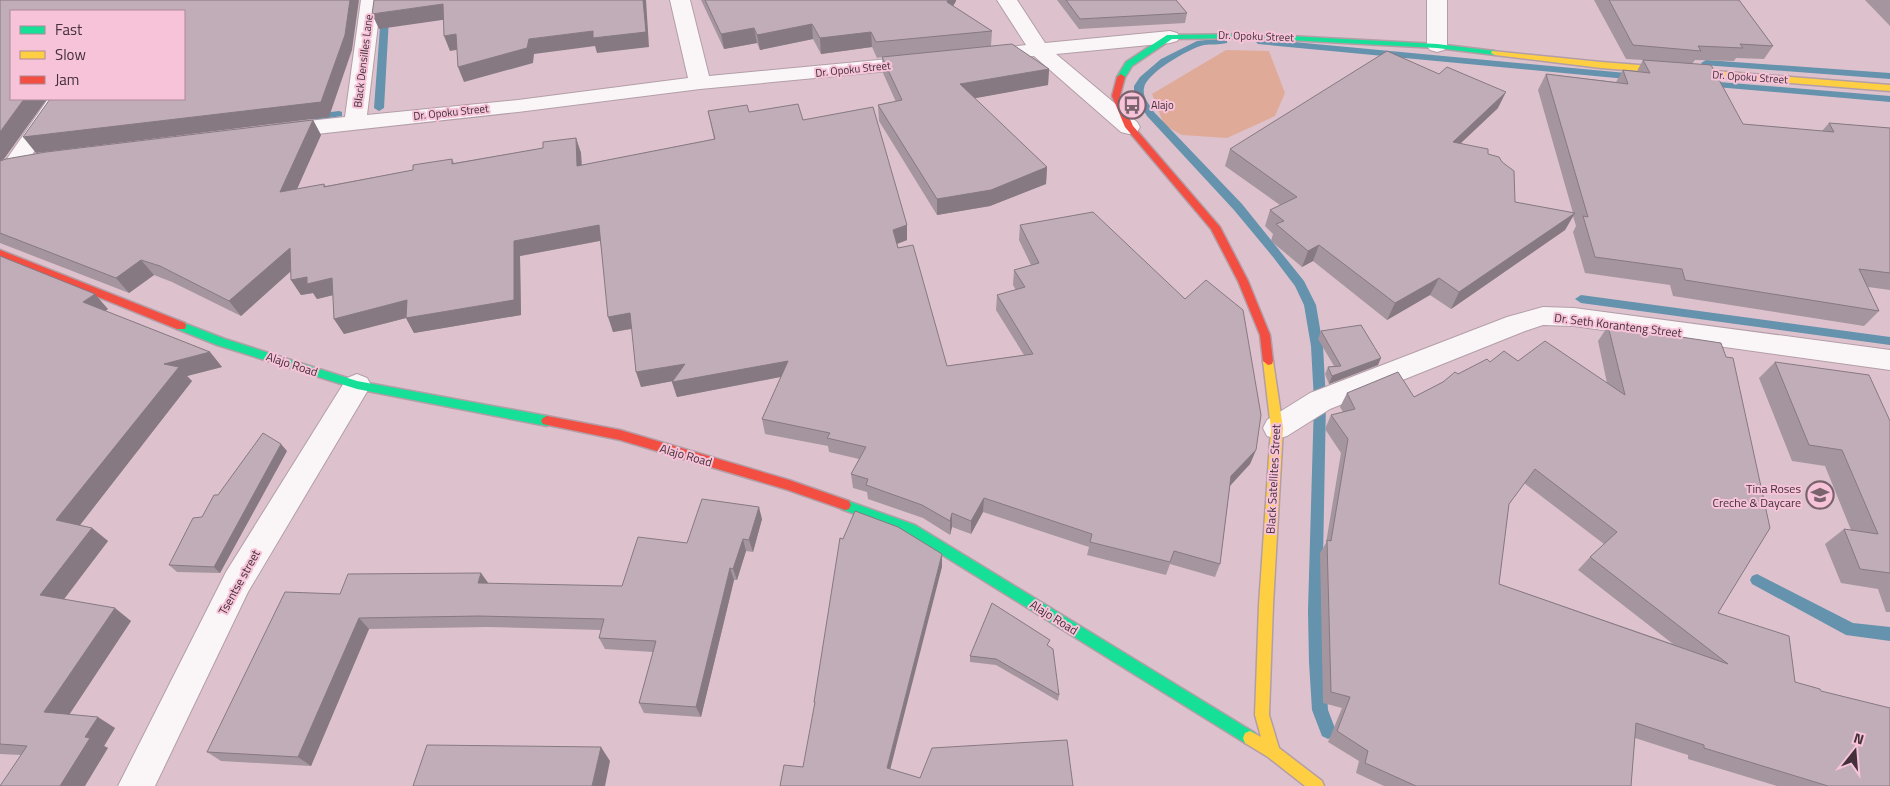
<svg xmlns="http://www.w3.org/2000/svg" width="1890" height="786" viewBox="0 0 1890 786" font-family="'Titillium Web',sans-serif">
  <rect width="100%" height="100%" fill="#ddc2cd"/>
  <path fill="#dfaa98" d="M1226 50 1269 51 1285 93 1275 116 1227 138 1182 135 1164 125 1152 94Z"/>
  <g fill="none" stroke-linecap="round" stroke-linejoin="round">
    <path fill="#6592ad" fill-rule="evenodd" d="M382 0H390L384 108 379 111 374 108Z
      M1224 38 1227 39V43C1219 45 1211 44 1204 45 1190 48 1146 73 1144 88 1142 97 1150 105 1154 112L1242 204 1304 281 1316 305 1323 346 1326 401 1322 611 1325 662 1328 710 1336 731 1334 736 1328 739 1322 736 1312 710 1309 662 1308 611 1314 401 1311 346 1304 305 1295 286 1273 257 1234 210 1147 116 1134 95V86L1140 77 1161 59 1197 41Z
      M1261 39 1637 74 1642 77 1637 80 1258 44 1256 42Z
      M1706 60 1890 73V79L1703 65 1701 63Z
      M1707 81 1890 96V102L1704 86V82Z
      M339 111 342 112V116L315 120 310 117 315 114Z
      M1581 295 1890 337V345L1581 303 1575 299Z
      M1757 574 1853 623 1890 627V641L1846 635 1752 584 1750 580 1752 576Z"/>
    <g stroke="#b39ea7" stroke-width="2">
      <path id="street" d="M361 0H381L367 115 518 100 688 78 670 0H690L709 76 921 56 928 58 931 62 928 66 921 68 700 89 518 112 280 138 272 136 269 131 272 126 280 124 345 117Z
        M997 0H1017L1045 43 1170 31 1177 33 1180 37 1177 41 1170 43 1056 54 1137 122 1140 127 1137 132 1129 134 1121 132 1034 56 988 61 981 59 978 55 981 51 1026 45Z
        M1427 0H1447V46L1444 50 1437 52 1430 50 1427 46Z
        M48 99H70L21 171 13 173 5 171 2 166Z
        M1543 307 1574 308 1890 350V370L1574 326 1543 325 1525 331 1330 409 1287 436 1277 439 1267 436 1263 428 1267 420 1310 393 1507 317Z
        M357 374 367 378 371 385 248 592 155 786H118L226 572 347 378Z"/>
    </g>
    <g stroke="#b39ea7" stroke-width="3">
      <path id="fast" d="M1252 34 1437 44 1495 51 1499 53 1495 55 1437 48 1252 38 1172 39 1132 66 1124 79 1121 80 1117 77 1126 62 1167 35Z
        M181 322 225 339 357 381 547 416 551 418 553 421 551 424 547 426 357 389 217 345 177 329 176 326Z
        M845 500 915 525 1255 733 1257 738 1255 743 1250 745 1245 743 907 533 841 509 839 505 841 501Z"/>
    </g>
    <g stroke="#b39ea7" stroke-width="3">
      <path id="slow" d="M1492 51 1601 62 1890 85V91L1601 68 1495 55 1491 53Z
        M1268 357 1273 361 1283 428 1273 605 1269 715 1279 748 1322 781 1324 786H1305L1268 757 1245 743 1243 738 1245 733 1250 731 1261 737 1255 715 1259 605 1271 428 1263 361Z"/>
    </g>
    <g stroke="#b39ea7" stroke-width="3">
      <path id="jam" d="M1121 74 1125 77 1120 96 1133 126 1220 227 1248 281 1270 335 1273 361 1272 364 1268 365 1263 361 1260 335 1238 281 1211 229 1125 127 1112 96 1117 77Z
        M0 250 185 323 186 326 185 329H177L0 257Z
        M547 416 620 430 789 480 849 501 851 505 849 509 845 510 788 490 620 440 543 424 541 421 543 418Z"/>
    </g>
    <use href="#street" fill="#faf6f8" fill-rule="evenodd"/>
    <use href="#fast" fill="#16e098" fill-rule="evenodd"/>
    <use href="#slow" fill="#ffcf43" fill-rule="evenodd"/>
    <use href="#jam" fill="#f24e42" fill-rule="evenodd"/>
  </g>
  <path fill="#a5959e" fill-rule="evenodd" d="M701 0H956L953 6 992 31 991 46 1049 69 1048 85 974 98 1047 167 1046 184 990 206 937 215 879 121 878 105 896 102 883 73 882 57 877 58 872 47 821 54 813 39 760 50 757 43 724 49Z
    M1057 0H1176L1187 13 1185 23 1079 29Z
    M1594 0H1739L1773 46 1764 59 1736 58 1734 61 1695 60 1692 64 1743 124 1822 131 1829 123 1890 128V290L1868 287 1879 311 1864 326 1673 296 1670 285 1585 273 1573 232 1576 226 1573 216 1565 230 1451 309 1430 295 1387 320 1313 261 1302 267 1271 241 1273 234 1265 226 1270 210 1280 205 1225 166 1230 149 1498 108 1461 143 1488 154 1515 202 1573 213 1538 90 1546 74 1616 82 1623 70 1637 71 1643 60 1626 59Z
    M1865 0H1890V26Z
    M708 111 749 112 803 120 907 225V240L897 244 947 366 1024 355 996 310 997 295 1016 290 1013 285 1014 270 1031 265 1019 240 1020 225 1256 450 1250 464 1230 486 1220 564 1215 577 1170 564 1166 575 1087 555 1089 547 983 512 971 534 952 527 950 535 923 518 868 499 867 492 853 488 851 474 859 459 829 452 828 446 765 434 762 419 781 377 677 397 672 382 673 381 641 387 632 329 613 332 600 241 520 256 521 315 414 333 406 318 344 334 334 319 333 295 317 299 313 293 301 295 291 280V271L241 316 172 282 154 275 129 293 0 243V161L313 120 321 135 297 189 324 184 326 186 413 170 452 159 454 163 543 148 576 138 581 153 582 165 714 139Z
    M0 256 108 309 105 311 210 352 222 367 187 376 192 381 80 525 92 528 108 541 64 599 131 621 69 715 115 728 104 746 108 748 21 755 0 754Z
    M1608 326 1718 613 1795 682 1821 691 1890 786H1777L1688 759V755L1635 738 1631 786H1384L1356 773 1359 761 1328 742 1342 708 1323 703 1320 553 1326 543 1341 453 1325 429 1331 415 1343 412 1340 407 1347 393 1414 397 1458 374 1490 362 1518 361 1607 383 1598 341ZM1524 483 1604 544 1590 557 1578 570 1673 644 1499 584 1509 504Z
    M1321 331 1378 365 1329 384 1325 374 1328 367 1334 366 1318 339Z
    M1775 362 1890 421V612H1886L1878 589 1841 583 1825 544 1844 529 1851 530 1825 466 1792 461 1759 378Z
    M287 451 220 573 177 572 169 565 218 495Z
    M762 519 753 552 746 551 737 580H734L701 717 644 713 639 703 653 652 605 649 599 638 601 630 488 627 369 629 311 766 221 761 207 752 340 594 489 584 622 586 687 543Z
    M1049 647 1059 695 1058 701 996 665 970 662V656Z"/>
  <path fill="#867981" d="M350 0H359L352 50 329 117 36 153 23 137Z
    M643 0H646L649 47 597 53 595 46 534 54 533 63 464 82 458 67 529 39 593 31Z
    M948 0H956V1L947 17V2Z
    M443 4 449 19 379 29 372 14Z
    M812 24 813 39 760 50 757 35Z
    M754 28 757 43 724 49 721 34Z
    M871 32 872 47 821 54 820 38Z
    M456 34 462 49 450 51 444 36Z
    M1049 69 1048 85 960 101V84Z
    M1506 92 1498 108 1445 158 1453 142Z
    M24 99H47L4 159 0 161V132Z
    M313 120 321 135 289 207 280 192Z
    M576 138 581 153 582 181 577 166Z
    M1047 167 1046 184 990 206 937 215V199Z
    M1575 213 1565 230 1451 309 1459 292Z
    M599 225 604 240 520 256 521 315 414 333 406 318 344 334 334 319 407 300 514 241Z
    M907 225V240L894 245 893 230Z
    M1319 245 1313 261 1302 267 1308 251Z
    M290 248 300 263 241 316 229 301Z
    M141 260 154 275 129 293 116 278Z
    M307 277 332 278 342 293 317 299 313 293 301 295 291 280Z
    M1439 278 1430 295 1387 320 1395 303Z
    M95 294 108 309 96 317 83 302Z
    M630 313 635 328 613 332 608 317Z
    M210 352 222 367 187 376 192 381 73 534 56 520 164 364Z
    M1381 358 1378 365 1329 384 1332 376Z
    M788 361 790 375 677 397 672 382Z
    M685 364 689 378 641 387 636 372Z
    M281 444 287 451 220 573 214 567Z
    M1256 450 1250 464 1226 490 1231 476Z
    M984 498 983 512 971 534V521Z
    M759 507 762 519 753 552 749 540Z
    M952 513V527L950 535V521Z
    M92 528 108 541 58 607 40 595Z
    M743 539 746 551 737 580 733 569Z
    M942 554V567L888 778 887 768Z
    M730 568 734 580 701 717 696 707Z
    M481 573 489 584 478 583Z
    M115 608 131 621 63 724 44 712Z
    M359 618 369 629 311 766 298 757Z
    M98 717 115 728 104 746 108 748 85 786H60L85 737Z
    M601 747 610 761 605 786H592Z"/>
  <path fill="#c0adb8" stroke="#867981" fill-rule="evenodd" d="M0 0H350L345 35 321 102 23 137 50 99H184V11H11V99H24L0 132Z
    M374 0H643L646 32 593 38V31L529 39 527 48 458 67 456 34 444 36 443 4 372 14Z
    M705 0H948L947 2 992 31 876 42 871 32 820 38 812 24 757 35 754 28 721 34Z
    M1066 0H1176L1187 13 1080 19Z
    M1609 0H1739L1773 46 1740 44 1743 48 1698 46 1701 51 1633 45Z
    M1012 44 1049 69 960 84 1047 167 991 190 937 199 878 105 902 100 882 57Z
    M1387 51 1439 74 1447 67 1506 92 1453 142 1488 149V154L1499 157 1502 162 1514 171 1515 202 1575 213 1459 292 1439 278 1395 303 1319 245 1308 251 1276 224 1284 221 1270 210 1297 197 1230 149Z
    M1643 60 1711 65 1743 124 1834 132 1829 123 1890 128V273L1859 269 1879 311 1685 280 1682 269 1595 257 1583 216 1588 217 1546 74 1628 84 1623 70 1650 73Z
    M798 104 803 120 873 107 907 225 893 230 898 248 913 245 947 366 1033 354 997 295 1025 287 1014 270 1039 263 1020 225 1093 212 1185 299 1206 280 1243 310 1261 415 1256 450 1231 476 1220 564 1174 551 1170 562 1090 542 1092 534 984 498 971 521 952 513 950 521 922 505 866 485 868 479 851 474 866 447 827 438 830 433 762 419 788 361 672 382 685 364 636 372 630 313 608 317 599 225 514 241V300L406 318 407 300 334 319 332 278 307 284V277L291 280 290 248 229 301 160 266 141 260 116 278 0 233V161L6 159 46 152 313 120 280 192 324 184V187L413 170V165L452 159V164L543 148V142L576 138 577 166 715 139 708 111 747 105 749 112Z
    M0 256 95 294 83 302 210 352 164 364 179 367 56 520 92 528 40 595 115 608 44 712 98 717 85 737 90 738 60 786H0L27 746 0 744Z
    M1361 325 1381 358 1332 376 1328 367 1341 366 1321 331Z
    M1608 326 1721 343 1726 357 1733 358 1770 528 1718 613 1789 636 1795 682 1820 689 1821 691 1890 708V786H1828L1704 748V745L1636 723 1631 786H1416L1365 763 1368 751 1337 731 1350 697 1331 692 1327 540 1331 541 1348 439 1331 415 1355 409 1347 393 1398 372 1414 397 1443 382 1455 372 1458 374 1487 359 1490 362 1504 351 1518 361 1545 341 1625 395ZM1535 469 1617 532 1590 557 1728 664 1499 584 1509 504Z
    M1775 362 1869 375 1890 421V573L1860 569 1844 529 1878 534 1842 450 1809 445Z
    M263 433 281 444 214 567 169 565 193 518 202 517 214 495H218Z
    M702 499 759 507 749 540 743 539 733 569 730 568 696 707 639 703 656 641 599 638 604 619 479 616 359 618 298 757 207 752 285 592 340 594 348 574 481 573 478 583 622 586 638 537 687 543Z
    M855 511 898 527 942 554 887 768 920 778 932 748 1067 740 1073 786H780L784 765 803 767 815 702H814L840 538 843 539Z
    M992 603 1050 640 1047 645 1053 649 1059 695 996 659 970 656Z
    M427 745 601 747 592 786H413Z"/>
  <defs>
    <g id="bus-ring" transform="scale(1.4375)"><circle r="9.5" fill="#f6c3d9" stroke="#7a636c" stroke-width="1.5"/><path d="M-5-6H5V4H4V6H2V4H-2V6H-4V4H-5ZM-3.5-4V0h7V-4ZM-3.5 1.2v1.5H-2V1.2ZM2 1.2v1.5H3.5V1.2Z" fill="#7a636c"/></g>
    <g id="school-ring" transform="scale(1.4375)"><circle r="9.5" fill="#f6c3d9" stroke="#7a636c" stroke-width="1.5"/><path d="M0-5L7-2L0 1L-7-2ZM-4 1L0 2.5L4 1V4Q0 6-4 4Z" fill="#7a636c"/></g>
  </defs>
  <g fill-rule="evenodd">
    <use href="#bus-ring" x="1132" y="105"/>
    <use href="#school-ring" x="1820" y="495"/>
  </g>
  <g text-anchor="middle" dominant-baseline="central" stroke-width="4" stroke-linejoin="round" paint-order="stroke">
    <g font-size="11" fill="#443038" stroke="#f6c3d9">
      <text transform="translate(1256 36) rotate(2)">Dr. Opoku Street</text>
      <text transform="translate(363 61) rotate(-83)">Black Densilles Lane</text>
      <text transform="translate(853 69) rotate(-6)">Dr. Opoku Street</text>
      <text transform="translate(1750 77) rotate(4)">Dr. Opoku Street</text>
      <text transform="translate(451 112) rotate(-6)">Dr. Opoku Street</text>
    </g>
    <g font-size="11" fill="#443038" stroke="#f6c3d9" text-anchor="start">
      <text x="1151" y="105">Alajo</text>
    </g>
    <g font-size="12" fill="#443038" stroke="#f6c3d9">
      <text transform="translate(1618 325) rotate(7)">Dr. Seth Koranteng Street</text>
      <text transform="translate(292 364) rotate(18)">Alajo Road</text>
      <text transform="translate(686 455) rotate(16)">Alajo Road</text>
      <text transform="translate(1273 479) rotate(-87)">Black Satellites Street</text>
      <text transform="translate(239 582) rotate(-61)">Tsentse street</text>
      <text transform="translate(1054 617) rotate(32)">Alajo Road</text>
    </g>
    <g font-size="12" fill="#443038" stroke="#f6c3d9" text-anchor="end">
      <text x="1801" y="488">Tina Roses<tspan x="1801" dy="14">Creche &amp; Daycare</tspan></text>
    </g>
  </g>
  <rect x="10" y="10" width="175" height="90" fill="#f6c3d9" stroke="#af8899"/>
  <rect x="20" y="26" width="25" height="8" fill="#16e098" stroke="#af8899"/>
  <text x="55" y="35" font-size="15" fill="#443038">Fast</text>
  <rect x="20" y="51" width="25" height="8" fill="#ffcf43" stroke="#af8899"/>
  <text x="55" y="60" font-size="15" fill="#443038">Slow</text>
  <rect x="20" y="76" width="25" height="8" fill="#f24e42" stroke="#af8899"/>
  <text x="55" y="85" font-size="15" fill="#443038">Jam</text>
  <g transform="translate(1855 751) rotate(17)" stroke="#f6c3d9" stroke-width="4" paint-order="stroke">
  <path d="M0-4L9 19L0 12L-9 19Z" fill="#443038"/>
  <text y="-8" font-size="14" font-weight="bold" text-anchor="middle" fill="#443038">N</text>
  </g>
</svg>
